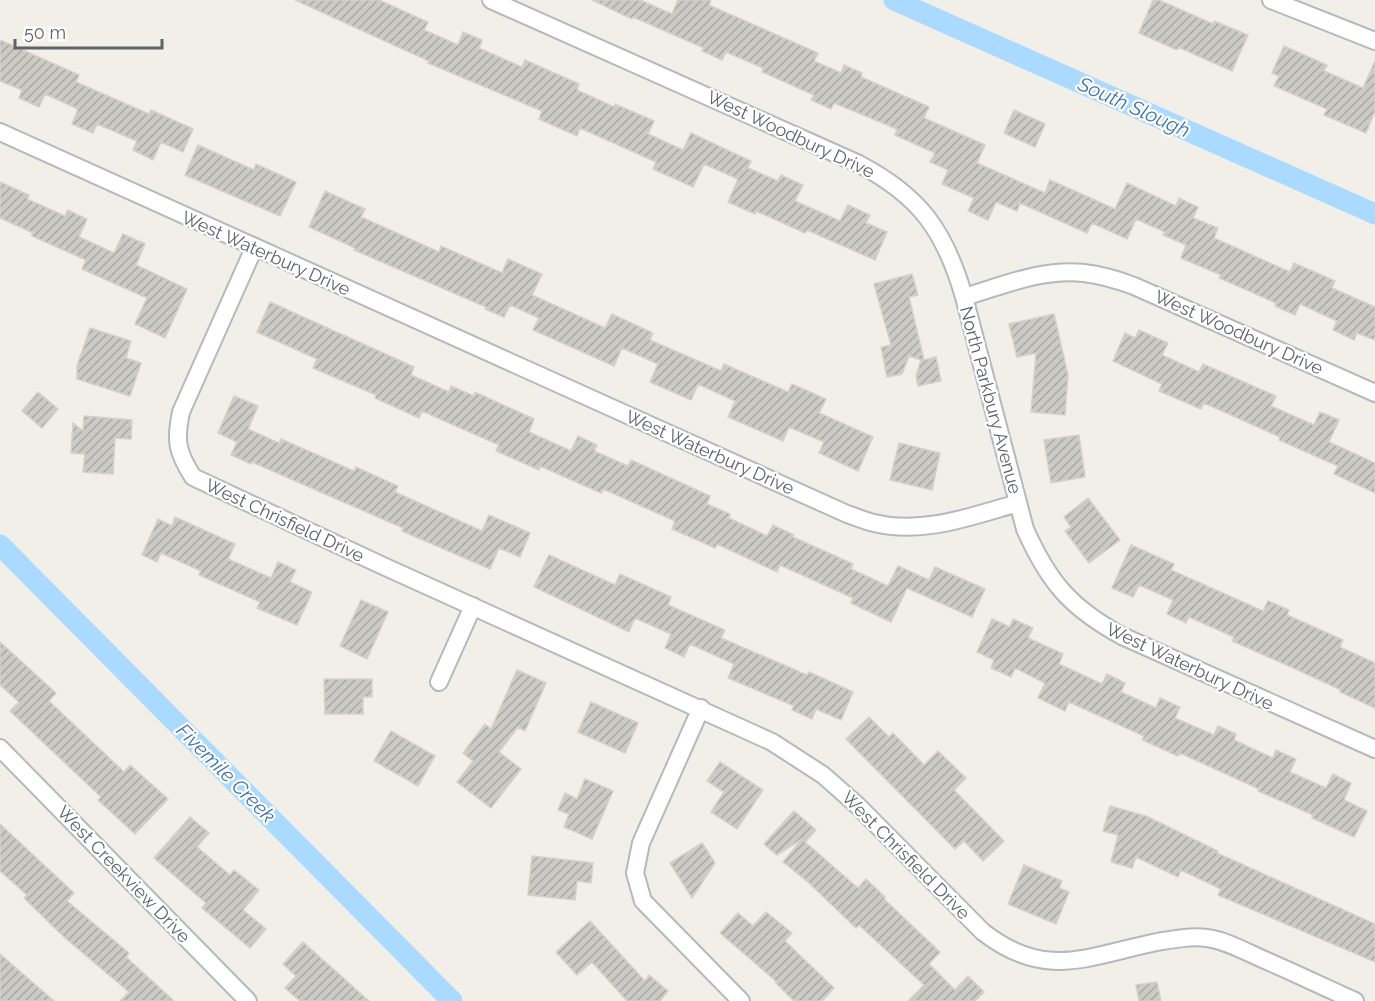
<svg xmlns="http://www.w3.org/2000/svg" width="1375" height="1001" viewBox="0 0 1375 1001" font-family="Raleway,sans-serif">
  <defs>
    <pattern id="building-hatch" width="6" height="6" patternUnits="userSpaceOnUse" patternTransform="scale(1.5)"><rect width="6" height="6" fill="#cccac5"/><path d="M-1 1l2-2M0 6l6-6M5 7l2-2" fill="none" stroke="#a9a8a4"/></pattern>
  </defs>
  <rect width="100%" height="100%" fill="#f1efe8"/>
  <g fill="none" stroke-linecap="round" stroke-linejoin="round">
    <path stroke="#aadaff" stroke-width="21" d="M894 0 1375 214
      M0 545 452 1001"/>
  </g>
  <path fill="url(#building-hatch)" stroke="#d6d1c6" stroke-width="1.5" d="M295 0H379L428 22 424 30 458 45 463 32 482 40 479 48 522 67 525 60 579 84 577 90 614 107 615 104 654 121 648 134 683 150 691 133 751 161 748 168 778 181 781 175 803 185 795 201 840 221 848 205 870 215 866 223 887 232 875 260 807 230 805 233 756 211 755 214 728 202 738 179 704 164 693 187 653 169 656 162 580 128 577 136 539 119 542 111 428 63 429 61Z
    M592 0H640L672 14 678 0H711L709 5 818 53 814 61 841 73 844 65 862 73 861 77 929 107 924 118 985 145 977 163 1045 193 1050 180 1115 209 1127 183 1176 206 1179 198 1198 207 1193 218 1218 228 1214 238 1290 272 1294 263 1335 281 1332 288 1375 307V340L1357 333 1354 340 1333 330 1337 321 1300 304 1295 315 1275 306 1276 303 1219 278 1221 275 1181 258 1186 245 1163 235 1165 232 1136 219 1127 239 1092 223 1087 233 1020 203 1017 211 996 202 988 220 968 211 974 198 942 184 948 170 930 162 935 153 895 135 897 129 834 103 831 109 811 100 814 95 762 72 763 68 726 52 722 60 702 51 704 48 633 17 632 19Z
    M1153 0H1159L1213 24 1214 21 1248 35 1232 71 1178 47 1177 50 1139 33Z
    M0 40 79 75 76 82 149 114 151 110 193 129 183 152 161 142 153 160 133 150 137 141 97 124 93 133 72 124 78 109 45 94 39 107 19 98 22 90 0 81Z
    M1284 46 1327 65 1324 71 1363 88 1375 61V111L1366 133 1324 115 1327 109 1274 86 1279 76 1272 73Z
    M1014 110 1045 124 1035 147 1004 133Z
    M198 145 254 170 256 164 296 182 280 216 185 175Z
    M0 182 29 195 27 199 65 216 68 210 87 219 79 237 114 253 123 234 145 244 136 265 187 289 165 338 135 324 147 298 82 269 86 260 32 236 33 233 0 218Z
    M325 191 365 209 361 217 439 252 441 246 502 273 508 259 542 274 532 295 605 328 612 314 653 333 650 340 721 371 724 364 788 392 792 384 826 399 819 413 873 437 858 471 819 453 824 442 789 427 783 441 728 417 735 401 698 384 691 400 650 382 658 364 622 348 614 366 533 330 539 318 510 305 504 317 485 309 486 307 354 250 355 248 309 227Z
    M912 274 918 295 909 297 924 360 936 357 941 381 918 386 916 376 921 360 909 356 902 374 887 377 881 347 891 345 874 284Z
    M270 302 414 367 411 375 449 392 451 386 474 396 475 392 534 419 529 432 571 451 578 436 597 445 594 451 628 466 631 460 710 496 707 504 730 514 729 518 767 536 773 525 794 535 793 537 853 564 851 569 888 586 898 566 929 580 935 567 985 589 972 617 907 588 891 622 851 603 853 598 780 565 777 572 717 544 715 548 672 529 675 521 603 489 601 493 540 466 539 470 496 451 499 445 422 411 419 418 375 398 376 395 313 368 317 359 257 332Z
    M1054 314 1068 375 1065 415 1031 412 1036 353 1017 357 1009 324Z
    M90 328 131 341 126 358 141 363 130 396 77 379V366Z
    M1139 330 1168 343 1162 355 1199 372 1203 364 1276 396 1271 406 1314 425 1320 412 1339 420 1329 442 1375 463V493L1334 474 1338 466 1279 440 1280 437 1204 403 1201 409 1159 391 1162 384 1113 361 1125 333 1135 338Z
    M38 392 58 409 42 428 22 411Z
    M234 396 258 406 248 429 279 443 281 439 354 471 356 467 398 486 395 492 482 531 489 515 530 533 520 557 499 548 490 569 402 531 403 528 325 494 252 462 251 464 231 455 237 442 218 433Z
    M84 416 132 420 131 439 115 438 113 474 83 472 85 454 71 453 73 423 83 431Z
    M1079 435 1085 477 1051 483 1044 440Z
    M899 443 940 453 932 490 890 480Z
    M1088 498 1120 540 1089 563 1065 531 1071 527 1064 517Z
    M175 517 235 544 228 559 271 578 278 562 296 570 290 582 312 592 297 625 257 608 260 602 199 575 201 571 161 553 157 562 142 555 158 519 172 526Z
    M1131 545 1174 564 1171 570 1227 595 1263 611 1268 601 1289 610 1287 615 1343 640 1340 647 1375 663V708L1340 692 1341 690 1291 667 1232 641 1234 637 1189 617 1186 623 1167 614 1173 600 1139 585 1133 597 1112 588Z
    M549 555 615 585 620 574 671 597 668 605 725 630 721 638 807 675 809 672 853 692 841 720 816 709 812 719 792 710 794 706 728 678 734 664 690 644 684 657 665 648 671 634 635 618 629 632 534 587Z
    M361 600 388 612 367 659 340 646Z
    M992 619 1010 627 1013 619 1033 628 1028 638 1063 654 1059 664 1102 684 1107 674 1125 683 1121 692 1156 708 1160 698 1180 707 1175 718 1214 735 1218 726 1236 734 1234 740 1273 758 1276 750 1296 759 1290 772 1326 788 1333 774 1351 783 1344 800 1367 811 1354 837 1312 818 1313 815 1258 791 1259 789 1180 753 1178 756 1142 740 1144 736 1069 702 1065 711 1038 698 1045 683 1015 668 1011 677 991 668 994 660 977 652Z
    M0 642 56 693 49 701 124 772 130 765 168 799 135 834 98 800 101 797 10 711 19 702 0 685Z
    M517 670 546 683 525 731 518 727 499 752 521 769 491 808 457 782 473 761 463 753 485 724 491 729Z
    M324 679H372V697H363V714H325Z
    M591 702 638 723 625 753 578 732Z
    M869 717 889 737 893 733 924 765 938 751 966 778 954 790 1004 841 983 861 964 841 955 849 846 739Z
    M391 731 435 756 418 786 374 761Z
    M720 762 763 790 737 829 711 812 724 792 707 781Z
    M585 779 613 791 592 839 564 827 569 814 558 810 565 793 577 799Z
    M1110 806 1146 816 1218 851 1217 853 1375 924V962L1218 895 1221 889 1181 870 1178 877 1136 857 1132 868 1111 862 1118 835 1103 831Z
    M794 811 816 830 805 842 858 888 866 879 885 897 884 899 940 952 929 964 955 990 968 976 984 992 975 1001H908L924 985 859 925 856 928 808 882 783 862 802 839 777 855 764 844Z
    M190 817 209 833 197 847 230 875 234 870 259 890 243 910 266 929 250 948 202 908 206 903 154 858Z
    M0 824 74 893 67 901 129 953 126 957 174 1001H120L129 992 64 937 24 898 27 895 0 871Z
    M702 843 715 863 692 898 670 863Z
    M532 856 593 863 591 883 577 881 575 900 528 895Z
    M1024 865 1062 881 1059 888 1069 892 1056 924 1008 904Z
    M766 912 792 933 785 941 834 988 822 1001H794L775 982 776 981 720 933 738 913 753 926Z
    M590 921 645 981 649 975 668 991 660 1001H627L592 962 577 975 556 952Z
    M303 942 369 1001H300L285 988 296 976 283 964Z
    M0 954 54 1001H0Z
    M1157 982 1161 1001H1139L1136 985Z"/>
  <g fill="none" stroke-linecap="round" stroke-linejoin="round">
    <g stroke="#b5b8bc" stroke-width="20">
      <path id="street" d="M491 0 859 164C920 196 945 231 964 297 1002 286 1043 268 1084 273 1102 275 1118 280 1134 286L1375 393
        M1271 0 1375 41
        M0 132 847 514C856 517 865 521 874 523 923 535 972 516 1018 503
        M254 248 181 412C175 441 177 452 193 477L381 565 772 742 823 775 857 805 983 932C1046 981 1088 956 1157 942 1175 939 1190 936 1207 938 1228 941 1248 953 1267 961 1297 974 1326 988 1355 1001
        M964 297 1025 529C1049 583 1071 608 1122 636L1375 749
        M439 682 473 606
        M701 708 641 843 635 873 643 901 741 1001
        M0 748 248 1001"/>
    </g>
    <use href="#street" stroke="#fff" stroke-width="16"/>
  </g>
  <g text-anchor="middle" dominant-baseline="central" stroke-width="4.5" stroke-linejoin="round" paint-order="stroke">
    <g font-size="18" fill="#5f6368" stroke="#fff">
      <text transform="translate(791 134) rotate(25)">West Woodbury Drive</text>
      <text transform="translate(266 253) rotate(24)">West Waterbury Drive</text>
      <text transform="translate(1239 332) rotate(24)">West Woodbury Drive</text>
      <text transform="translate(991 400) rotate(75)">North Parkbury Avenue</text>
      <text transform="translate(710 452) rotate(24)">West Waterbury Drive</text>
      <text transform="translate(285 520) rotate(25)">West Chrisfield Drive</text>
      <text transform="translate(1190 666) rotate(25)">West Waterbury Drive</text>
      <text transform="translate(906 855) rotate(45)">West Chrisfield Drive</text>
      <text transform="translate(124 874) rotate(46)">West Creekview Drive</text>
    </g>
    <g font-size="20" font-style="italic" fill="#4174aa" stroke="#fff">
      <text transform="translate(1134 107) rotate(24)">South Slough</text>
      <text transform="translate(226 773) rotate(45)">Fivemile Creek</text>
    </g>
  </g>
  <path d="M15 39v9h147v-9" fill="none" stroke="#5f6368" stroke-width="3"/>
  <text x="24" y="39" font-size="18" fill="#5f6368" stroke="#ffffff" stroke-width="4.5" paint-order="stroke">50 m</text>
</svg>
